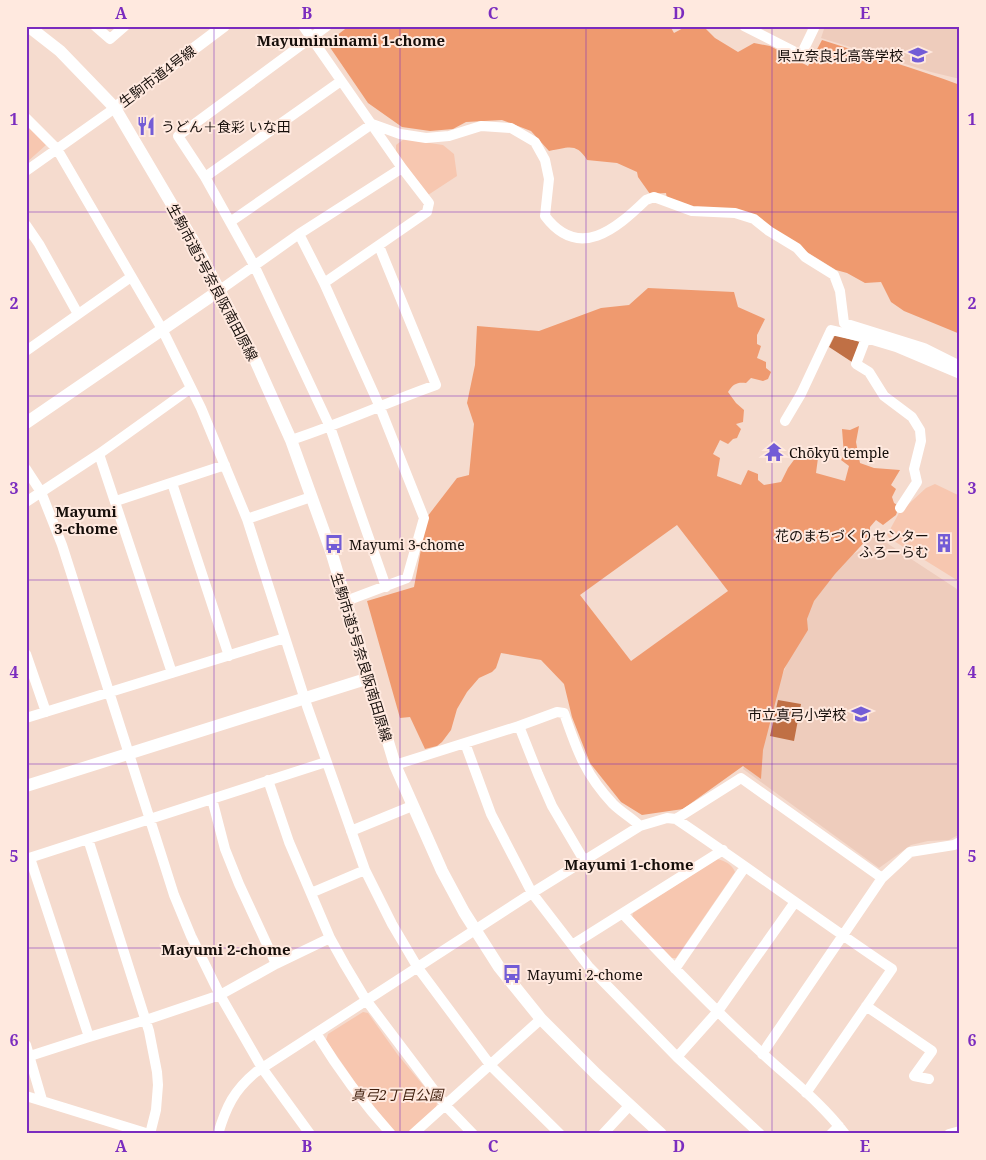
<svg xmlns="http://www.w3.org/2000/svg" width="986" height="1160" viewBox="0 0 986 1160" font-family="'Noto Serif','Noto Sans JP',serif">
  <rect width="100%" height="100%" fill="#f5dbce"/>
  <path fill="#eeccbc" d="M825 26H960V79L931 72 821 38Z
    M873 534 960 591V834L949 840 928 841 911 845 879 868 743 769 827 568 863 549Z"/>
  <path fill="#f7c7b0" d="M26 124 46 145 26 163Z
    M404 139 443 145 454 154 457 176 428 195 396 152V145Z
    M935 484 960 496V582L889 538 887 535 899 513 926 488Z
    M717 859C725 861 732 864 735 872L676 958H669L632 918 633 913Z
    M363 1012 368 1013 398 1055 437 1102 436 1108 407 1134H396L357 1085 326 1040 328 1034Z"/>
  <path fill="#ef9a6f" fill-rule="evenodd" d="M349 26H670L674 33 687 26H703L715 38 738 52 754 43 770 46 808 66 822 40C868 55 915 68 960 85V334L904 311 891 302 881 282 865 283 847 273 836 270 742 212 694 209 667 199 666 193 650 194 638 177 637 172 617 163 587 160C576 142 568 148 549 151L531 131 502 120 466 122 453 129 430 131 402 127 368 103 327 43Z
    M648 288 734 292 738 307 765 319 757 335V344L761 346 757 358 766 362V368L771 372 768 379 763 381 751 378 746 383C737 382 733 384 728 392L736 403 744 410 743 422 736 424 741 429 737 438 733 439 728 444 720 440 713 454 720 458 717 476 741 485 748 470 758 474V480L764 485 781 482 788 468 799 453 810 458H818L816 473 845 481 849 466 841 460 844 455 842 429 850 430 859 426 856 442 860 463 874 468 900 470 891 485 896 489 892 497 894 503 899 506 896 515 883 525 876 520 870 527V536L835 574 814 601 807 619 808 630 784 669 763 750 761 779 743 766 683 809 642 815 621 802 590 763 572 717 564 684 541 660 501 653 496 668 492 672 479 678 467 692 457 709 451 730 442 742 437 746 425 749 410 717 400 718 367 601 414 587 427 517 457 478 469 475 474 424 467 403 475 365 477 326 539 331 601 308 629 305ZM677 525 728 591 631 661 580 595Z"/>
  <path fill="#c07045" d="M835 335 860 342 852 362 829 347Z
    M778 700 801 704 794 741 770 736Z"/>
  <g fill="none" stroke-linecap="round" stroke-linejoin="round">
    <path stroke="#fff" stroke-width="10" d="M95 26 110 39 125 26
      M303 26 402 168 429 203 427 212 324 283
      M327 26 178 136 205 177 254 265 330 427 386 587
      M744 26 801 55 815 26
      M26 118 57 149 162 329 201 408 247 519 307 706 365 870 392 924 418 968 491 1066 560 1134
      M26 171 115 108
      M205 177 341 81
      M230 222 372 124 400 134 426 138 449 136 481 126 511 128 535 142 545 160 549 179 545 216C579 261 616 229 646 200L654 197 692 211 735 213 754 219 769 231 797 248 805 257 834 275 840 291 844 323 924 348 960 366
      M26 225 39 244 78 314
      M299 234 324 283 379 405 424 518 407 578 346 601
      M220 290 299 234 402 168
      M866 338 856 364 869 372 884 396 912 417 920 430 921 441 914 469 917 482 900 508
      M26 351 131 277
      M785 421 801 394 831 330 866 338 896 347 960 374
      M291 440C340 424 388 402 436 385L379 246
      M99 454 172 673
      M26 469 41 492 62 545 161 854 174 895 191 936 220 995 262 1068 310 1134
      M172 483 229 656
      M116 501 225 465
      M26 502 99 454 191 388
      M247 519 311 497
      M26 654 46 712
      M26 718 285 638
      M519 726 538 774 552 806 585 862
      M465 743 491 814 532 893 589 967 677 1057 760 1134
      M395 765 519 726 557 712 564 713C577 751 585 774 613 804 621 812 632 818 640 826
      M268 780 289 842 330 938 345 965 366 1000 446 1106 473 1134
      M212 799 225 849 239 884 276 964
      M676 819 741 778 882 878
      M351 831 412 806
      M88 839 149 1031 157 1072 158 1085 156 1110 150 1134
      M30 858 89 1037
      M26 859 326 762
      M311 893 365 870
      M623 914C668 962 714 1010 763 1054 791 1080 822 1103 845 1134
      M572 945 723 850
      M675 969 745 867
      M866 1006 932 1051 914 1076 929 1079
      M316 1033C338 1069 362 1102 391 1134
      M26 1045 42 1100
      M762 1054 882 878 910 852 954 845 960 842
      M30 1056 89 1037 146 1020 220 995 276 964 330 938
      M677 1057 718 1011 795 902
      M26 1096 149 1134
      M218 1134C226 1107 234 1090 256 1072L532 893 640 826 667 818 676 819C749 868 819 920 892 969L806 1093
      M413 1134 541 1019
      M603 1134 630 1105
      M831 1134 839 1126
      M949 1134 960 1131"/>
    <path stroke="#fff" stroke-width="12" d="M28 26 60 51 115 108 194 242 252 353 291 440 331 551 395 765 442 871 464 912 499 967 541 1019 596 1074 661 1134
      M115 108 224 26
      M26 423 220 290
      M26 786 369 678"/>
  </g>
  <path fill="none" stroke="#7b2cbf" stroke-width="1" stroke-opacity="0.55" d="M214 26V1134M400 26V1134M586 26V1134M772 26V1134M26 212H960M26 396H960M26 580H960M26 764H960M26 948H960"/>
  <defs>
    <g id="school-bare" transform="scale(1.5)"><path d="M0-5L7-2L0 1L-7-2ZM-4 1L0 2.5L4 1V4Q0 6-4 4Z" fill="#735cd6" stroke="#ffe9df" stroke-width="2.5" paint-order="stroke"/></g>
    <g id="restaurant-bare" transform="scale(1.5)"><path d="M-5-6h1v4h1v-4h1v4h1v-4h1v5L-1.5 .5V6h-2V.5L-5-1ZM5-6V6H3V1.5H1.5Q1.5-4 5-6Z" fill="#735cd6" stroke="#ffe9df" stroke-width="2.5" paint-order="stroke"/></g>
    <g id="temple-bare" transform="scale(1.5)"><path d="M0-6L5-2H3V0L6.5 2.5H4V6H1.5V3h-3V6H-4V2.5H-6.5L-3 0V-2H-5Z" fill="#735cd6" stroke="#ffe9df" stroke-width="2.5" paint-order="stroke"/></g>
    <g id="building-bare" transform="scale(1.5)"><path d="M-4-6H4V6H1V3H-1V6H-4ZM-2.5-4.3h1.7v1.8h-1.7ZM.8-4.3h1.7v1.8H.8ZM-2.5-1h1.7V.8h-1.7ZM.8-1h1.7V.8H.8Z" fill="#735cd6" stroke="#ffe9df" stroke-width="2.5" paint-order="stroke"/></g>
    <g id="bus-bare" transform="scale(1.5)"><path d="M-5-6H5V4H4V6H2V4H-2V6H-4V4H-5ZM-3.5-4V0h7V-4ZM-3.5 1.2v1.5H-2V1.2ZM2 1.2v1.5H3.5V1.2Z" fill="#735cd6" stroke="#ffe9df" stroke-width="2.5" paint-order="stroke"/></g>
  </defs>
  <g fill-rule="evenodd">
    <use href="#school-bare" x="918" y="55"/>
    <use href="#restaurant-bare" x="146" y="126"/>
    <use href="#temple-bare" x="774" y="452"/>
    <use href="#building-bare" x="944" y="543"/>
    <use href="#bus-bare" x="334" y="544"/>
    <use href="#school-bare" x="861" y="714"/>
    <use href="#bus-bare" x="512" y="974"/>
  </g>
  <g text-anchor="middle" dominant-baseline="central" stroke-width="4" stroke-linejoin="round" paint-order="stroke">
    <g font-size="14" fill="#160e0a" stroke="#ffe9df" text-anchor="start">
      <text x="903" y="55" text-anchor="end">県立奈良北高等学校</text>
      <text x="161" y="126">うどん＋食彩 いな田</text>
      <text x="789" y="452">Chōkyū temple</text>
      <text x="929" y="535" text-anchor="end">花のまちづくりセンター<tspan x="929" dy="16">ふろーらむ</tspan></text>
      <text x="349" y="544">Mayumi 3-chome</text>
      <text x="846" y="714" text-anchor="end">市立真弓小学校</text>
      <text x="527" y="974">Mayumi 2-chome</text>
    </g>
    <g font-size="14" fill="#160e0a" stroke="#ffe9df">
      <text transform="translate(157 76) rotate(-37)">生駒市道4号線</text>
      <text transform="translate(213 282) rotate(62)">生駒市道5号奈良阪南田原線</text>
      <text transform="translate(362 657) rotate(73)">生駒市道5号奈良阪南田原線</text>
    </g>
    <g font-size="14" font-style="italic" fill="#401f0d" stroke="#ffe9df">
      <text x="397" y="1094">真弓2丁目公園</text>
    </g>
    <g font-size="15" font-weight="bold" fill="#160e0a" stroke="#ffe9df">
      <text x="351" y="40">Mayumiminami 1-chome</text>
      <text x="86" y="511">Mayumi<tspan x="86" dy="17">3-chome</tspan></text>
      <text x="629" y="864">Mayumi 1-chome</text>
      <text x="226" y="949">Mayumi 2-chome</text>
    </g>
  </g>
  <rect width="986" height="1160" fill="none" stroke="#ffe9df" stroke-width="55"/>
  <rect x="28" y="28" width="930" height="1104" fill="none" stroke="#7b2cbf" stroke-width="2"/>
  <g font-size="16" text-anchor="middle" font-weight="bold" fill="#7b2cbf">
    <text x="121" y="19">A</text>
    <text x="307" y="19">B</text>
    <text x="493" y="19">C</text>
    <text x="679" y="19">D</text>
    <text x="865" y="19">E</text>
    <text x="14" y="125">1</text>
    <text x="972" y="125">1</text>
    <text x="14" y="309">2</text>
    <text x="972" y="309">2</text>
    <text x="14" y="494">3</text>
    <text x="972" y="494">3</text>
    <text x="14" y="678">4</text>
    <text x="972" y="678">4</text>
    <text x="14" y="862">5</text>
    <text x="972" y="862">5</text>
    <text x="14" y="1046">6</text>
    <text x="972" y="1046">6</text>
    <text x="121" y="1152">A</text>
    <text x="307" y="1152">B</text>
    <text x="493" y="1152">C</text>
    <text x="679" y="1152">D</text>
    <text x="865" y="1152">E</text>
  </g>
</svg>
